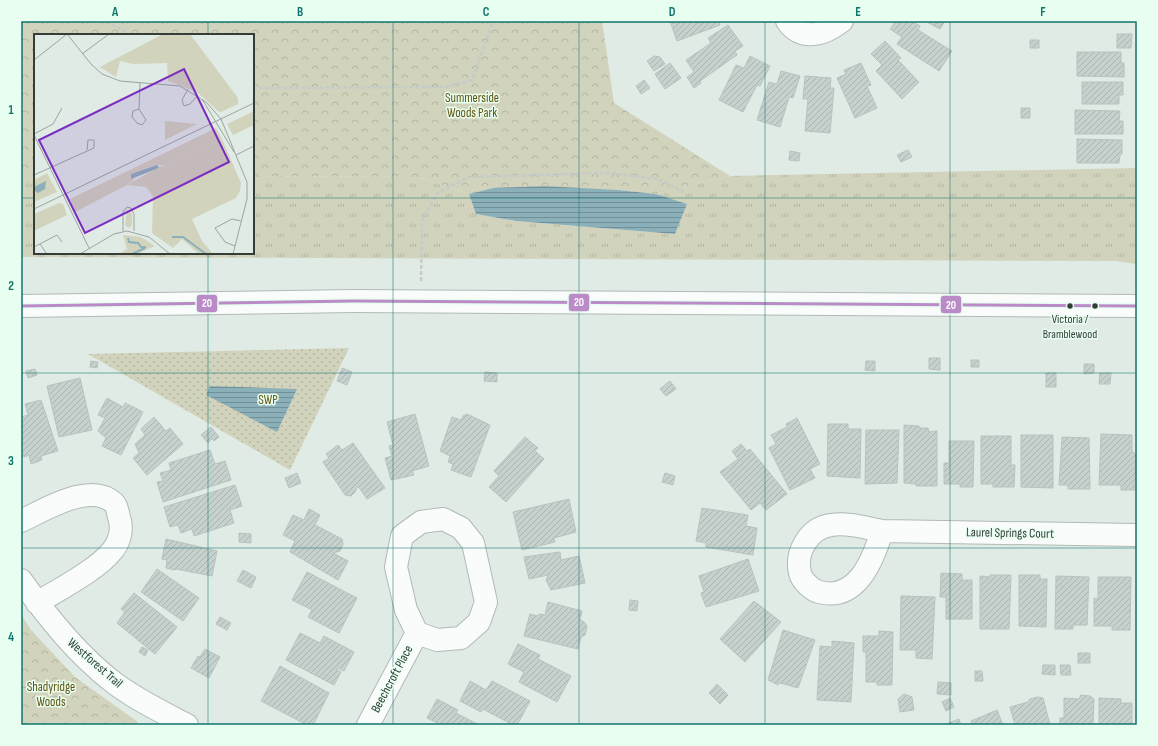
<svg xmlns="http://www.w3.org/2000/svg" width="1158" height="746" viewBox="0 0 1158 746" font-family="'Sofia Sans Condensed',sans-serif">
  <defs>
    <pattern id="grass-tufts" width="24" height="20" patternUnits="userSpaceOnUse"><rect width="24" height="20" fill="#d2d3bc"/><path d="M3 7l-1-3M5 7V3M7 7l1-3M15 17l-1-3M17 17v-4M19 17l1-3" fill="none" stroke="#b5b6a2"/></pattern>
    <pattern id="forest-crowns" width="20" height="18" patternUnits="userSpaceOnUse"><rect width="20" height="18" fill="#d2d3bc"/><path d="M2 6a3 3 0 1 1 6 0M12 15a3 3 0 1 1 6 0" fill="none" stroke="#b5b6a2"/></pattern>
    <pattern id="park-dots" width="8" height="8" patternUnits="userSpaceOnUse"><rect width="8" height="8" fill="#d2d3bc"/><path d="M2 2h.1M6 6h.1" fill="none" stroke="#b5b6a2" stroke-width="1.8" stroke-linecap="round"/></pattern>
    <pattern id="water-rules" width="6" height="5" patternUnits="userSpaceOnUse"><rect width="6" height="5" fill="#8cb0ba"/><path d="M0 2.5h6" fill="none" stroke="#739098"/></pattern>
    <pattern id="building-hatch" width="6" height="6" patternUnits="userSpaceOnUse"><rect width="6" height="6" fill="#c6d1cd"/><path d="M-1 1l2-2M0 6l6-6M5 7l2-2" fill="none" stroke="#abb4b1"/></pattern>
  </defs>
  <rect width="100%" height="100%" fill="#e0ebe5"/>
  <path fill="url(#grass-tufts)" d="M1137 168V264L1116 261 21 257V175H35V253H253V176L418 177 469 194 476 214 516 221 675 234 687 204 656 194 730 176Z"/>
  <path fill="url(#forest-crowns)" d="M21 21H602L614 103 730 176 656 194 618 190 493 188 469 194 418 177 253 176V35H35V175H21Z
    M21 614 31 630 75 677 138 722 136 725H21Z"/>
  <path fill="url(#park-dots)" d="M349 348 290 470 88 354Z"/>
  <path fill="url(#water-rules)" d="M544 186 618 190 656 194 687 204 675 234 516 221 476 214 469 194 493 188Z
    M210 386 297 389 277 432 206 395Z"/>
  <path fill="url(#building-hatch)" stroke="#b8c2be" d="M670 21H719L720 25 677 41Z
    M896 21H912L920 26 918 30 952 51 939 71 897 44 902 37 890 29Z
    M925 21H945L940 29Z
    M728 25 743 46 735 51 737 55 700 81 701 83 694 88 687 77 694 72 686 60 711 43 708 38Z
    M1117 34H1132L1131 48H1117Z
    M1030 40H1039V48H1030Z
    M885 41 901 58 898 60 919 82 902 99 876 71 882 65 871 54Z
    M1077 52H1121V63H1124V77L1077 76Z
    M654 56 660 57 665 64 654 71 647 61Z
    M750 56 770 66 760 86 757 85 743 112 719 100 736 65 744 68Z
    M670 63 681 78 665 89 655 74Z
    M861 63 871 85 867 86 877 108 855 118 837 78 846 74 844 70Z
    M781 71 800 76 793 98 789 97 780 127 757 120 769 82 777 84Z
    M805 76 831 78 830 88H834L830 133 805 131 808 99H803Z
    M644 80 650 88 641 94 636 86Z
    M1082 82H1123V95H1119V104H1082Z
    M1021 108H1030V118H1021Z
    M1075 110 1120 111 1119 121H1123V134H1075Z
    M1077 139 1122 140V154L1120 155 1119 163H1077Z
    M908 150 912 157 901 162 897 155Z
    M790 151 800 153 799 161 789 160Z
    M929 358H940V370L929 369Z
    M971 360H979V367H971Z
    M91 361 98 362 97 368 90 367Z
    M866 361H875V371L865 370Z
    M1084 364H1094V373L1084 374Z
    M342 368 352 372 347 385 337 381Z
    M35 369 37 375 28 378 26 371Z
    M485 372 497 373V382L484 381Z
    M1046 373H1056V387H1046Z
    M1100 373H1111L1110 384H1099Z
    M80 378 92 430 59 437 47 386Z
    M670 381 676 389 666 396 660 389Z
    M107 398 123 407 125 403 143 412 121 455 102 446 106 438 98 431 105 418 98 415Z
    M41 400 58 451 41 456 42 460 31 464 29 455 24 457 21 448V417L28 415 25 404Z
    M415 414 429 466 412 471 414 475 391 480 385 458 392 456 389 446 393 445 387 422Z
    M467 414 490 425 471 477 451 470 453 464 448 462 450 456 440 451 452 417 461 420 463 416Z
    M154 417 166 431 170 428 183 444 147 475 133 458 139 453 135 444 145 435 141 429Z
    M797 418 820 464 810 469 815 478 790 490 769 448 776 444 771 435 787 427 786 424Z
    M828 424H848V429H861L860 478 827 476Z
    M904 425 919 426 920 428H928L929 432 937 431V486H916V484L904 483Z
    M211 427 219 437 214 441 212 439 208 443 201 435Z
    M866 430H899L897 483 865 484Z
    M1101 434 1132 435V451L1136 455 1135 490H1121V485H1099Z
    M1021 435H1053V488L1021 487Z
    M981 436H1011V465H1015L1014 487H993V484H981Z
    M525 437 538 448 535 451 544 459 506 502 489 487 499 476 494 471Z
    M1062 437 1089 438 1090 489H1068V485H1059Z
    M949 441H974L973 487H960V484H944V463H949Z
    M353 443 385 488 367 499 358 486 355 492 351 496 345 495 323 462 329 458 326 454 338 445 342 450Z
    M741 444 747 451 750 449 787 494 766 510 760 503 751 510 720 472 738 459 732 451Z
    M210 450 215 464 225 461 231 480 163 502 157 482 163 481 160 473 171 470 169 463Z
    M297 473 301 483 289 488 285 478Z
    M665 473 675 476 673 485 662 482Z
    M235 485 242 506 230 510 234 523 194 536 192 529 181 533 178 525 170 527 164 507Z
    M569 499 576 532 554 538 555 542 522 550 513 512Z
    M702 508 748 515 746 526 757 528 753 555 706 547V543L696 541Z
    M309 509 320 515 315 525 342 539 343 544 340 551 333 553 348 561 338 580 290 552 295 541 283 535 293 515 304 520Z
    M239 533 251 534V543L239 542Z
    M166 539 217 551 212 576 176 569 175 570 166 568 167 560 162 559Z
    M560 552 561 560 579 556 585 583 551 590 546 580 548 575 529 579 524 557Z
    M748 559 759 591 706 607 701 593 704 592 699 576Z
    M157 569 199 598 183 621 141 592Z
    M243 570 256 577 251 588 237 581Z
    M307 572 357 598 339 633 308 617 312 610 292 600Z
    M941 573 962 574V580H972V619H946V597H940Z
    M990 575H1011L1009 629H980V576L990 577Z
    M1019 575H1040V579H1047L1046 627 1019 626Z
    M1056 576 1089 577 1087 625H1073V629H1055Z
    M1098 577H1131L1130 630H1112V626H1094V598L1098 599Z
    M134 593 177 627 155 654 117 623 125 612 121 609Z
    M901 596 935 597 932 659 916 658V650H900Z
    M630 600 638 601 637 611 629 610Z
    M754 601 781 622 745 662 720 639Z
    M548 602 582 611 580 620 584 622 587 626 585 635 581 637 578 649 524 636 530 614 538 616 539 614 545 615Z
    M220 617 231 623 227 630 216 624Z
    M783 630 815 640 798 688 784 684 779 683 778 685 768 680Z
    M879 631 893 632 892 685H877V682H866V652H863V636H879Z
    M300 633 320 643 324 636 354 652 344 671 338 668 337 670 341 672 334 685 286 660Z
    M832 641 854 643 851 702 817 700 820 646 832 647Z
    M518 644 540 655 538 659 571 676 557 702 519 682 524 672 508 664Z
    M142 647 148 650 145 656 139 652Z
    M205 649 220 657 209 678 191 668 198 656 200 657Z
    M1078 653H1090V663H1078Z
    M1043 665H1055V675L1042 674Z
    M1060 665H1070L1071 675H1061Z
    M280 666 329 693 313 725H307L261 701Z
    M975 671H982L983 681H975Z
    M470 681 486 690 492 681 530 701 517 725H513L483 709 481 712 460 701Z
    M938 682 951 683V695L937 694Z
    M717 684 728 695 720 704 709 693Z
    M904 694 912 697 914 710 900 712 898 699Z
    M1081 695 1090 696 1094 699 1093 725H1060V718H1064V698L1079 699Z
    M1038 697 1043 698 1050 725H1015L1010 707 1028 702 1030 699Z
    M950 698 954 707 946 711 942 702Z
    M1099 698 1121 699V703H1132V725H1099Z
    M437 699 458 710 456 713 479 725H441L427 718Z
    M997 710 1003 725H972L971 721Z
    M959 719 961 725H944Z"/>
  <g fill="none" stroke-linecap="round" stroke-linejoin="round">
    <g stroke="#b1bab5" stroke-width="24">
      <path id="minor" d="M787 21C802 42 824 35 842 21
        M443 519 461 528 473 543 486 602 479 622 461 638 437 640 417 633 406 610 396 567 402 536 421 522Z
        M21 521C45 510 90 481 114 503 117 506 118 513 119 517 123 529 120 542 112 551 97 570 58 590 37 603
        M882 531C873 560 857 602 819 592 812 590 802 581 800 573 795 552 809 528 831 525 847 522 866 528 882 531L1137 535
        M21 580C48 618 77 654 113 682 135 699 162 712 187 725
        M368 725 417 633"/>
    </g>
    <g stroke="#b1bab5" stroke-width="24">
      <path id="major" d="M21 306 354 301 1137 306"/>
    </g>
    <path stroke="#c5cbc8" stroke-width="2.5" stroke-dasharray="4 2" stroke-linecap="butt" d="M107 21 130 35
      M253 88 445 87 472 80 493 21
      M421 281 422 219 439 192 469 177 609 173 658 179 684 192"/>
    <use href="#minor" stroke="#fafcfb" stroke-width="22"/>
    <use href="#major" stroke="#fafcfb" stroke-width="22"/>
    <g stroke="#e8fef1" stroke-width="6">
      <path id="bus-1" d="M21 306 354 301 1137 306"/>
    </g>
    <use href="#bus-1" stroke="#ba8bc6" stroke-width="3"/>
  </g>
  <path fill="none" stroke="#0f766e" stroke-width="1" stroke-opacity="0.55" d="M208 21V35M393 21V725M579 21V725M765 21V725M950 21V725M21 198H35M253 198H1137M208 253V725M21 373H1137M21 548H1137"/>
  <g fill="#353d38" stroke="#e8fef1" stroke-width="1.5">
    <circle cx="1070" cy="306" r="3.5"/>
    <circle cx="1095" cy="306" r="3.5"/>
  </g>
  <g text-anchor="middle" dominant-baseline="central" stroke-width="3" stroke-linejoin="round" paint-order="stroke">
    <g font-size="12" fill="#353d38" stroke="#e8fef1">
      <text x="1070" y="319">Victoria /<tspan x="1070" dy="15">Bramblewood</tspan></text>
    </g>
    <g font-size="13" fill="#60540f" stroke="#e8fef1">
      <text x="472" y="98">Summerside<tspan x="472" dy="15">Woods Park</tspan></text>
      <text x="268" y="400">SWP</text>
      <text x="51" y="687">Shadyridge<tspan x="51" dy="15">Woods</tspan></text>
    </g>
    <g font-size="13" fill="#353d38" stroke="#e8fef1">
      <text transform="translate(1010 533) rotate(1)">Laurel Springs Court</text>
      <text transform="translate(95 663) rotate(41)">Westforest Trail</text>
      <text transform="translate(392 679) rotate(-62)">Beechcroft Place</text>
    </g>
  </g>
  <g transform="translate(34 34)">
    <rect width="220" height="220" fill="#e0ebe5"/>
    <path d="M220 77V91L199 101 193 90ZM182 94 188 105 132 132 123 131 97 140V145L102 144 93 151 41 178 36 165ZM25 169 29 170 33 181 0 197V180Z" fill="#d2d3bc"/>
    <path d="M129 0H156L204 64V70L187 78 184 77 163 58 134 47 133 29 99 30 86 27 82 43 66 33ZM188 105 207 149 206 157 202 164 158 185 168 207 179 220H165L148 205 139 214 118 199 119 162 112 153 93 151 125 133 132 132Z" fill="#d2d3bc"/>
    <path d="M131 87 163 90 131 106ZM13 139 23 158 0 168V146ZM93 176 98 179V191L95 194 91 191ZM89 201 107 203 121 212 103 220H85L93 215Z" fill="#d2d3bc"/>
    <path d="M123 131 125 133 122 135 97 145V140ZM12 147 11 155 4 159 0 156V153Z" fill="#8cb0ba"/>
    <path fill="none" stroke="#8cb0ba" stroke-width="2" d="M138 203H149L172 220M94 204 95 208 104 209 107 213H112M98 220 111 214"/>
    <path fill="none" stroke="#9ca5a0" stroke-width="1" d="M33 0 57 30 68 40 86 47 146 52 172 68 187 85 213 148V165L199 220M48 20 75 0M0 26 33 0M154 55 148 66 150 72 156 70 164 61M168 65 200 118M105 75 99 77 98 83 103 89 108 91 112 86 105 75 106 49M0 100 19 90 28 74M0 101 55 214M202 121 220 112M0 141 60 114V106H54L53 116M0 175 220 69M89 197V178L93 173 97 174 100 180V197M6 210 13 220M201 212 191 208 181 194 198 185 207 187M0 213 23 201 28 208M46 220 80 200 93 197 115 203 136 220"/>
    <path fill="#7b2cbf" fill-opacity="0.15" stroke="#7b2cbf" stroke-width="2" d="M150 35 195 128 51 199 5 106Z"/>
    <rect width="220" height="220" fill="none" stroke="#353d38" stroke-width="2"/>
  </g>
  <g stroke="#e8fef1" stroke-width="1.5">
    <rect x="568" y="293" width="22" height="19" rx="4" fill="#ba8bc6"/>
    <rect x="196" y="294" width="22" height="19" rx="4" fill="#ba8bc6"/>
    <rect x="940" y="295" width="22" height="19" rx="4" fill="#ba8bc6"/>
  </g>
  <g font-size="11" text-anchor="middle" font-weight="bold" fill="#fff">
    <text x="579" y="306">20</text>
    <text x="207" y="307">20</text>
    <text x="951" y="309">20</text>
  </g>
  <rect width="1158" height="746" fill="none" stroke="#e8fef1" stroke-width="44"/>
  <rect x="22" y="22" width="1114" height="702" fill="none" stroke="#0f766e" stroke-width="1.5"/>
  <g font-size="13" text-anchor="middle" font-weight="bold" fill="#0f766e">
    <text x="115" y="16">A</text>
    <text x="300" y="16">B</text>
    <text x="486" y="16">C</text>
    <text x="672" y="16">D</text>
    <text x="858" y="16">E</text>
    <text x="1043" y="16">F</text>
    <text x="11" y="114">1</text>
    <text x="11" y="290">2</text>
    <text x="11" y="465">3</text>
    <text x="11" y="641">4</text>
  </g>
</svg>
